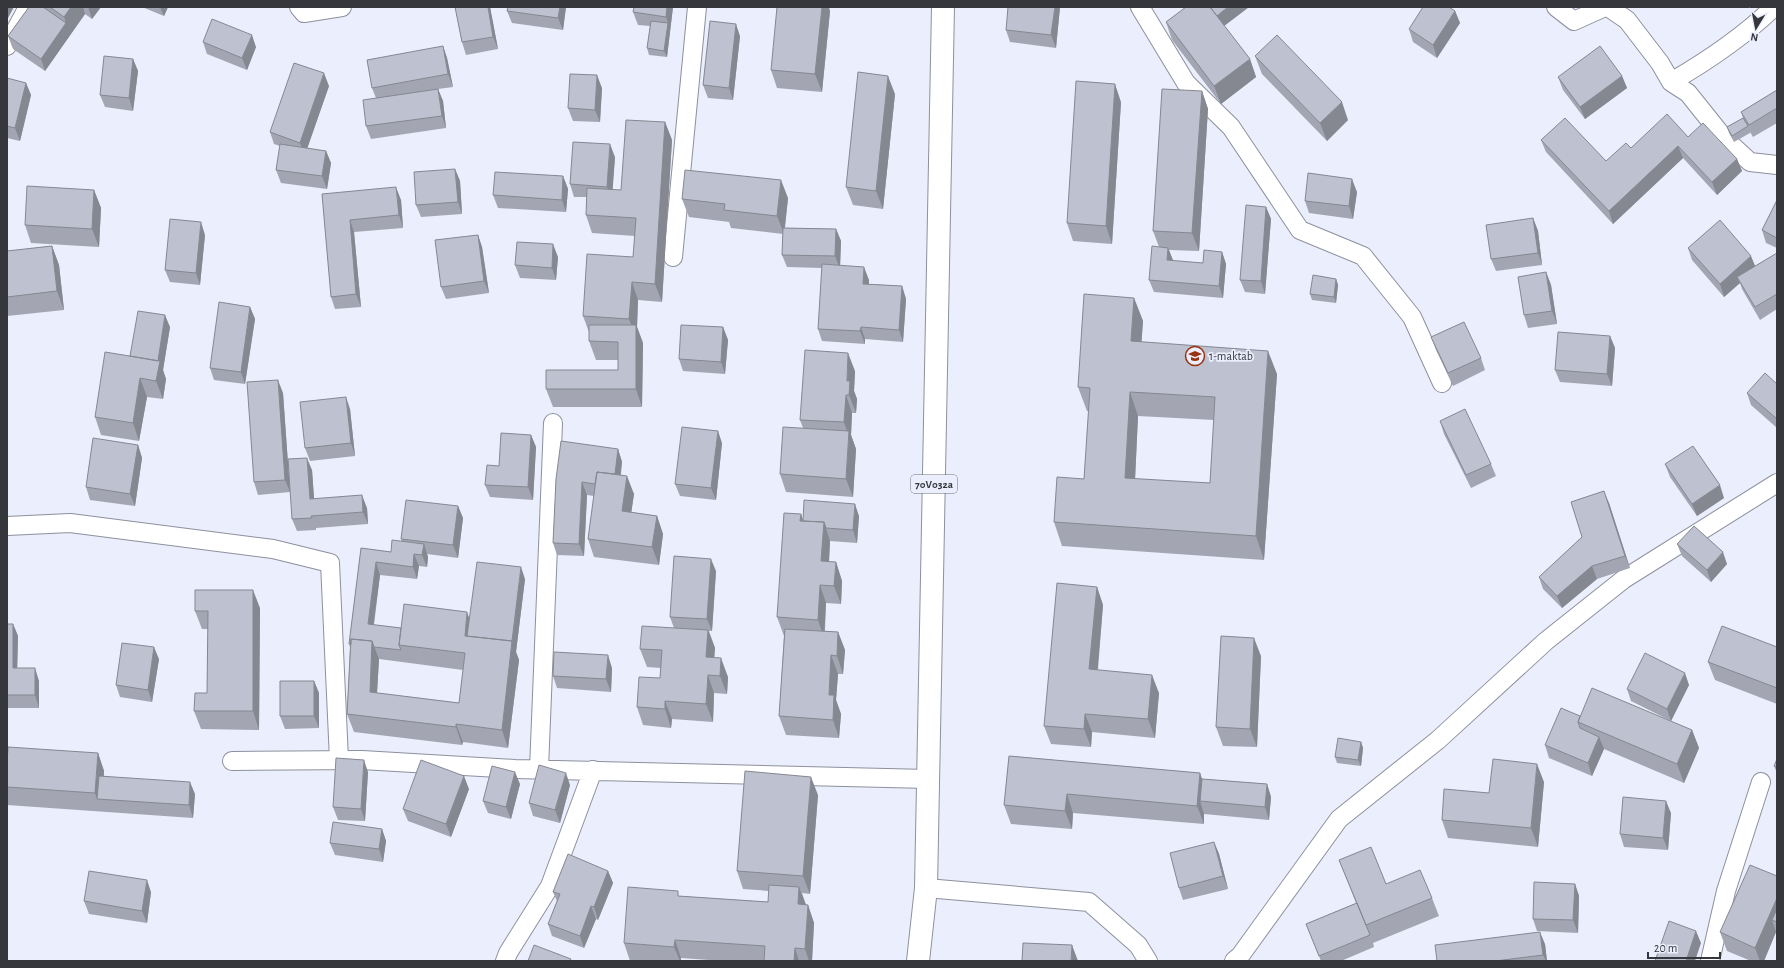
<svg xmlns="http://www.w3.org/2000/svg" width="1784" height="968" viewBox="0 0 1784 968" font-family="'Alegreya Sans',sans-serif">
  <rect width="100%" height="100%" fill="#ebeefc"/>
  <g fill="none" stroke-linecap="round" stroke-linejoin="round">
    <g stroke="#8d909d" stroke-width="20">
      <path id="minor" d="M299 7 304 13 342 7
        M1140 7 1186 83 1231 127 1300 230 1363 256 1412 317 1442 383
        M1556 7 1574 21 1605 7
        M1608 7 1627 20 1660 63 1671 82 1688 93 1724 138 1750 162 1777 165
        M7 46 28 7
        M1671 82C1709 60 1743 37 1774 7
        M673 257 697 7
        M7 526 70 523 273 549 330 563 339 760
        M232 761 362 760 515 769 928 779
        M539 769 553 423
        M926 888 1089 902 1138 945 1148 961
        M505 961 508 953 550 886 593 770
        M1234 961 1240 956 1339 819 1438 740 1546 641 1624 579 1777 483
        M1710 961 1726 891 1761 782"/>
    </g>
    <g stroke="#8d909d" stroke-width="24">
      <path id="primary" d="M918 961 926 888 943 7"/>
    </g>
    <use href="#minor" stroke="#fff" stroke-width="18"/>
    <use href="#primary" stroke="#fff" stroke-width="22"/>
  </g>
  <path fill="#a3a6b2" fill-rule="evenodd" d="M29 7H101L92 19 85 14 45 71 13 49 8 36Z
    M142 7H168L164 16Z
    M455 7H490L498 49 466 55 462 42Z
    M508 7H566L563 30 512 23 507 11Z
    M634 7H673L667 57 649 55 647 48 650 26 638 25 633 12Z
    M1060 7 1056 48 1010 42 1006 30Z
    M1186 7H1249L1224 26 1250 59 1256 77 1221 104 1172 40 1166 22Z
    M830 11 822 92 777 88 771 70Z
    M1455 11 1460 23 1437 58 1413 42 1409 29Z
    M740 36 733 100 708 98 703 85Z
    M203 42 256 47 247 70 207 54Z
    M443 46 447 58 453 87 438 89 443 101 446 128 371 139 366 126 376 98 372 88Z
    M1255 56 1348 120 1327 141 1262 74Z
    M133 59 138 71 133 111 105 107 100 95Z
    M1622 76 1627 88 1585 119 1563 90 1558 77Z
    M7 78 26 83 31 95 20 141 7 138Z
    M329 86 307 148 326 151 331 163 327 189 281 183 276 170 280 146 274 144 270 132Z
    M602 88 600 122 573 121 568 108Z
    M1777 90V123L1753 137 1750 132V133L1734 142 1729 133 1727 127 1743 118 1741 112Z
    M1202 91 1208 109 1199 251 1169 250 1173 261 1203 263 1222 252 1226 264 1223 298 1154 292 1149 280 1159 247 1153 231Z
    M895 94 883 209 853 205 846 187Z
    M1121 102 1112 244 1073 241 1067 223Z
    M665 122 672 140 662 302 638 300 637 327 643 343 642 407H553L546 389 618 370V360H596L589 341V332L583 316 633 257 635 236 592 233 586 215 587 197H574L570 184 615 157 612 190H621Z
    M1688 137 1737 159 1742 171 1717 195 1683 158 1613 224 1546 152 1541 140 1606 161 1631 148Z
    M455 169 460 181 462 214 421 217 416 205Z
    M563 176 568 189 566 212 498 208 493 195Z
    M94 190 101 208 99 247 31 243 25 225Z
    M1357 192 1353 219 1309 213 1305 201Z
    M322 194 401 200 403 228 354 232 361 307 335 309 331 297Z
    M788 198 785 228 836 229 841 241 840 266 869 280V284L902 286 906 299 903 342 865 339V344L822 341 818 329 822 268 787 267 782 255 783 234 731 228 729 222 689 217 682 199Z
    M1777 200V248L1766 243 1762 230Z
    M1266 207 1271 219 1265 294 1245 292 1240 280Z
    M1533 218 1538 231 1542 265 1496 271 1491 259Z
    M205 235 200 285 170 282 165 270Z
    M478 235 482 247 489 293 446 299 441 287Z
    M52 246 59 265 64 310 7 316V251Z
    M1688 248 1755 266 1777 253V309L1760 320 1742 289 1740 283 1724 297 1692 260Z
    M558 257 556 280 520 278 515 265Z
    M1546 272 1551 285 1557 324 1528 328 1524 315Z
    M1336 279 1338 285 1336 303 1312 300 1310 294Z
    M1134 298 1143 321 1141 342 1277 374 1264 560 1062 546 1054 522 1084 479 1089 411H1087L1078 387ZM1138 416 1214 420 1210 483 1135 479Z
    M250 307 255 319 245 384 214 380 210 368Z
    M170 327 163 370 166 379 163 399 147 397 139 441 101 435 95 417 130 356Z
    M723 327 728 340 725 374 683 371 679 359Z
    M1610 336 1615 348 1612 386 1560 382 1555 370Z
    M1431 337 1481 358 1485 370 1453 386 1436 350Z
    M855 371 854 391 857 399 856 413H852L851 435 856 449 853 497 786 492 780 474 803 428 800 420Z
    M1777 384V428L1751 405 1747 393Z
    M283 393 290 492 258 495 254 482Z
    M350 409 355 456 310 461 305 448Z
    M1440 421 1491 464 1496 476 1471 488 1444 434Z
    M531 435 536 447 533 500 490 497 485 485 499 466Z
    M722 443 716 500 680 496 675 484Z
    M138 445 142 458 135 506 90 500 86 487Z
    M618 449 622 462 621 475 634 494 631 512 657 516 663 534 659 565 594 557 588 539 594 496 587 495 584 556 557 555 553 543 556 479Z
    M1665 464 1724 498 1697 516 1670 477Z
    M312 470 314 499 367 508 368 524 316 528V530L297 531 292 519Z
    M1609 503 1630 568 1597 579 1562 608 1543 589 1539 577 1582 537Z
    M458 506 463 518 458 558 427 554 428 557 427 567 419 566 417 579 380 575 374 625 401 628 470 618 525 579 516 652 519 660 508 748 463 742 462 745 354 732 347 714 350 647 349 644 361 548 391 552 402 542 401 539ZM379 659 463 670 459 703 377 693Z
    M801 514 803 520 859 516 857 543 830 541 829 562H836L842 581 841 604 826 603 825 631 838 632 845 650 843 674H838L836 700 841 714 839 738 786 735 779 716 784 636 777 617Z
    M1677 544 1727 564 1711 582 1682 556Z
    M716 571 712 631H709L715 648 714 658 728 677 727 694 714 693 713 722 672 719 671 728 643 725 637 707 660 678 661 668 647 667 640 649 674 628 670 617Z
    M1097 587 1103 605 1098 670 1159 693 1155 738 1092 732 1091 747 1051 744 1044 726Z
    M260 608 259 730 201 729 194 711 207 693 208 629H202L195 611Z
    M7 624H13L18 636 17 668 39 681V708H7Z
    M1777 647V704L1715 680 1708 662Z
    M1261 656 1257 747 1223 746 1216 727Z
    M159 659 152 702 120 697 116 685Z
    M612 668 611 692 557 688 553 676Z
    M314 681 319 693V728L285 729 280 716Z
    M1689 685 1671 721 1631 701 1627 689Z
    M1580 716 1692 730 1699 748 1684 783 1604 749 1592 776 1549 758 1545 745Z
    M1361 742 1363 748 1361 766 1337 763 1335 757Z
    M98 753 104 771V776L195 794 193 818 7 805V764Z
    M1009 756 1200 773 1202 779 1267 784 1271 797 1269 820 1204 814V824L1073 813 1072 829 1011 824 1004 805Z
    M1777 759V773L1774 766Z
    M368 772 365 821 338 820 333 807Z
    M1544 782 1538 847 1448 838 1442 820Z
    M520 784 511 819 488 813 483 801Z
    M570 785 560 823 533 816 529 803Z
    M469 789 451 837 408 821 403 809Z
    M818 795 810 894 802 893 806 905H808L814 923 812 961H723L681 958V961H630L624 943 680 896 768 902 769 891 743 889 737 871Z
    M1671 813 1668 850 1624 847 1620 834Z
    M382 829 386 841 383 862 335 855 330 843Z
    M1214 842 1219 854 1228 889 1183 900 1179 888Z
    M1339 860 1386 884 1432 898 1439 916 1373 943 1374 947 1341 961H1321L1306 924 1356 903Z
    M608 871 613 883 598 920 596 919 584 948 552 936 548 924 557 901 553 892Z
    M1777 876V933L1776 932 1764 961H1751L1727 951 1720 932Z
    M1575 884 1579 896 1578 933 1537 931 1533 919Z
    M151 892 147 923 89 914 84 901Z
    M1545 944 1547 961H1437Z"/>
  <path fill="#858791" d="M7 7H14L7 20Z
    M71 7H83L85 14 45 71 41 59 66 23 64 17Z
    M88 7H101L92 19Z
    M160 7H168L164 16Z
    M488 7H490L498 49 493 37Z
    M560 7H566L563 30 558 18Z
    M667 7H673L667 57 664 51 668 23 666 17Z
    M822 7H829L830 11 822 92 815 74Z
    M1055 7H1060L1056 48 1051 35Z
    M1228 7H1249L1220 29 1215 17Z
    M1455 11 1460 23 1437 58 1433 45Z
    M736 24 740 36 733 100 729 88Z
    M252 35 256 47 247 70 242 58Z
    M443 46 447 58 453 87 448 74Z
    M133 59 138 71 133 111 129 98Z
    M1250 59 1256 77 1221 104 1214 86Z
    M324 73 329 86 305 155 300 143Z
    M597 75 602 88 600 122 595 110Z
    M888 76 895 94 883 209 876 191Z
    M1622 76 1627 88 1585 119 1580 107Z
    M26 83 31 95 20 141 15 128Z
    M1115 84 1121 102 1112 244 1106 226Z
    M438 89 443 101 446 128 442 116Z
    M1202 91 1208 109 1199 251 1192 233Z
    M1342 102 1348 120 1327 141 1320 123Z
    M665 122 672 140 662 302 655 284Z
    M610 144 615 157 612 199 607 187Z
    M1678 146 1683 158 1613 224 1609 211Z
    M326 151 331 163 327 189 322 176Z
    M1737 159 1742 171 1717 195 1712 182Z
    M455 169 460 181 462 214 458 202Z
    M563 176 568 189 566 212 562 200Z
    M1352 179 1357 192 1353 219 1349 206Z
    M781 180 788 198 784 234 777 216Z
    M396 187 401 200 403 228 399 215Z
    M94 190 101 208 99 247 92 229Z
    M1266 207 1271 219 1265 294 1261 281Z
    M1533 218 1538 231 1542 265 1538 253Z
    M350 220 354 232 361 307 356 294Z
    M201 222 205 235 200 285 196 273Z
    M836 229 841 241 840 269 835 256Z
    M478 235 482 247 489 293 484 281Z
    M553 244 558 257 556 280 552 268Z
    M52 246 59 265 64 310 57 291Z
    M1168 248 1173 260 1172 273 1167 260Z
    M1222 252 1226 264 1223 298 1219 286Z
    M1751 256 1756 268 1737 277 1740 283 1724 297 1720 284Z
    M864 267 869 280 868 296 863 284Z
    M1546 272 1551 285 1557 324 1552 311Z
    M1336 279 1338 285 1336 303 1334 297Z
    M632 282 638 300 637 327 643 343 642 407 636 389V337L629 319Z
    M902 286 906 299 903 342 899 330Z
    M1134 298 1143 321 1140 365 1131 341Z
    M250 307 255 319 245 384 241 372Z
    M165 315 170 327 163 370 166 379 163 399 156 381 157 366Z
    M723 327 728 340 725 374 721 362Z
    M861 327 865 339V344L860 331Z
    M1610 336 1615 348 1612 386 1607 374Z
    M1268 351 1277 374 1264 560 1256 536Z
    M848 353 855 371 854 391 857 399 856 413 849 395 847 381Z
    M140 378 147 397 139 441 133 423Z
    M278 380 283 393 290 492 285 480Z
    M1130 392 1138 416 1134 502 1125 478Z
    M846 395 852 413 851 435 856 449 853 497 846 479 849 437 844 422Z
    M346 397 350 409 355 456 351 443Z
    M718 431 722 443 716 500 711 488Z
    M531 435 536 447 533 500 528 487Z
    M138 445 142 458 135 506 130 494Z
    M618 449 622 462 618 492 614 479Z
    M307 458 312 470 315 511 310 499Z
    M627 476 634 494 629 529 622 511Z
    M582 482 587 495 584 556 579 544Z
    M1720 485 1724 498 1697 516 1692 504Z
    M1604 491 1609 503 1630 568 1625 556Z
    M362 495 367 508 368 524 363 512Z
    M855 504 859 516 857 543 853 530Z
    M458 506 463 518 458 558 453 545Z
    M801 514 805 527 800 521Z
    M657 516 663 534 659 565 652 547Z
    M824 522 830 541 828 580 821 561Z
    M424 544 428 557 427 567 422 555Z
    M1723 552 1727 564 1711 582 1707 570Z
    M414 554 419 566 417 579 413 567Z
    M711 559 716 571 712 631 707 619Z
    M376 562 380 575 372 636 368 624Z
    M836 562 842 581 841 604 834 586Z
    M1592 566 1597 579 1562 608 1557 596Z
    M521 567 525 579 516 652 519 660 508 748 502 730Z
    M820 585 826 603 824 638 818 620Z
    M1097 587 1103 605 1096 687 1089 669Z
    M253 590 260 608 259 730 253 711Z
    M467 612 474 631 473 642 465 636Z
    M13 624 18 636 17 680 13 668Z
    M708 630 715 648 713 675 706 657Z
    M838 632 845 650 843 674 837 656Z
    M1254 638 1261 656 1257 747 1250 729Z
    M372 641 379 659 376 710 370 692Z
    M154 647 159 659 152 702 148 690Z
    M608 655 612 668 611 692 606 679Z
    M831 655 838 674 836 700 841 714 839 738 833 720 829 695Z
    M721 658 728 677 727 694 720 676Z
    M35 668 39 681V708L35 695Z
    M1685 673 1689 685 1671 721 1667 709Z
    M708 675 714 693 713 722 706 704Z
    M1152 675 1159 693 1155 738 1148 719Z
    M314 681 319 693V728L314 716Z
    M665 701 672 719 671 728 665 709Z
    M1085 714 1092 732 1091 747 1084 729Z
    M456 724 463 742 462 745 456 727Z
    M1692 730 1699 748 1684 783 1677 764Z
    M1599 737 1604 749 1592 776 1588 763Z
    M1361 742 1363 748 1361 766 1358 760Z
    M98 753 104 771 102 799H97L95 793Z
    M364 760 368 772 365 821 361 809Z
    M1537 764 1544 782 1538 847 1531 828Z
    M515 772 520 784 511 819 506 807Z
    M566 773 570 785 560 823 555 810Z
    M1200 773 1206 791 1200 801 1204 814V824L1197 806Z
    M464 776 469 789 451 837 446 824Z
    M811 777 818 795 810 894 803 876Z
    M190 782 195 794 193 818 189 805Z
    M1267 784 1271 797 1269 820 1265 807Z
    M1067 794 1073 813 1072 829 1065 811Z
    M1666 801 1671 813 1668 850 1663 838Z
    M382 829 386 841 383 862 379 849Z
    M1214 842 1219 854 1228 889 1223 876Z
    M608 871 613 883 598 920 594 907Z
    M147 880 151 892 147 923 142 911Z
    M1575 884 1579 896 1578 933 1573 920Z
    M799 887 806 905 798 904Z
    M1777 898V922L1772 920 1776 932 1764 961H1760L1755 948Z
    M808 905 814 923 812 961H809L805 949Z
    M591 906 596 919 584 948 580 936Z
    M1696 931 1701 943 1695 961H1686Z
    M1540 932 1545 944 1547 961H1546L1543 955Z
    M675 940 681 958V961H680L674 947Z
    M1072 945 1078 961H1071Z
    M795 948 799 961H794Z"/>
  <path fill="#bec1cf" stroke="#858791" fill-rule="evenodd" d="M29 7H43L66 23 41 59 8 36Z
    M50 7H71L64 17Z
    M455 7H488L493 37 462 42Z
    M508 7H560L558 18 507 11Z
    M634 7H667L666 17 633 12Z
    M777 7H822L815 74 771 70Z
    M1008 7H1055L1051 35 1006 30Z
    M1186 7H1210L1250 59 1214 86 1166 22Z
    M1210 7H1228L1217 16Z
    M1423 7H1449L1455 11 1433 45 1409 29Z
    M212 19 252 35 242 58 203 42Z
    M651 21 668 23 664 51 647 48Z
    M710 21 736 24 729 88 703 85Z
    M1277 35 1342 102 1320 123 1255 56Z
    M443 46 448 74 372 88 367 60Z
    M1600 46 1622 76 1580 107 1558 77Z
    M104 56 133 59 129 98 100 95Z
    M294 63 324 73 300 143 270 132Z
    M858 72 888 76 876 191 846 187Z
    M570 74 597 75 595 110 568 108Z
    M7 78 26 83 15 128 7 126Z
    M1076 81 1115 84 1106 226 1067 223Z
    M438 89 442 116 366 126 363 100Z
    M1162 89 1202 91 1192 233 1153 231Z
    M1777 90V108L1749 125 1741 112Z
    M1667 114 1688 137 1703 123 1737 159 1712 182 1678 146 1609 211 1541 140 1565 118 1606 161 1626 143 1631 148Z
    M1743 118 1748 126 1732 136 1727 127Z
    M626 120 665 122 655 284 632 282 629 319 583 316 587 254 633 257 636 218 586 215 587 188 621 190Z
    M573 142 610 144 607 187 570 184Z
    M280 144 326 151 322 176 276 170Z
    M455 169 458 202 416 205 414 172Z
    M685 170 781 180 777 216 724 210 725 204 682 199Z
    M495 172 563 176 562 200 493 195Z
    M1308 173 1352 179 1349 206 1305 201Z
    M27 186 94 190 92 229 25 225Z
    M396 187 399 215 350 220 356 294 331 297 322 194Z
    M1777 200V238L1762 230Z
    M1246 205 1266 207 1261 281 1240 280Z
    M1533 218 1538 253 1491 259 1486 225Z
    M170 219 201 222 196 273 165 270Z
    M1720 220 1751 256 1720 284 1688 248Z
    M783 228 836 229 835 256 782 255Z
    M478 235 484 281 441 287 435 240Z
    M517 242 553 244 552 268 515 265Z
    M52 246 57 291 7 297V251Z
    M1152 246 1168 248 1167 260 1203 263 1204 250 1222 252 1219 286 1149 280Z
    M1777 253V294L1755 307 1737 277Z
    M822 264 864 267 863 284 902 286 899 330 861 327 860 331 818 329Z
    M1546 272 1552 311 1524 315 1518 277Z
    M1313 275 1336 279 1334 297 1310 294Z
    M1084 294 1134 298 1131 341 1268 351 1256 536 1054 522 1057 477 1084 479 1090 388 1078 387ZM1130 392 1215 397 1210 483 1125 478Z
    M219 302 250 307 241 372 210 368Z
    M138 311 165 315 158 361 130 356Z
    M1464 322 1481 358 1448 373 1431 337Z
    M589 325H636V389H546V370H618V342L589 341Z
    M681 325 723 327 721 362 679 359Z
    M1558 332 1610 336 1607 374 1555 370Z
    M805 350 848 353 847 381H850L849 395H846L844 422 800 420Z
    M105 352 160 361 156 381 140 378 133 423 95 417Z
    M1765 373 1777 384V419L1747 393Z
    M278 380 285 480 254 482 247 382Z
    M346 397 351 443 305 448 300 402Z
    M1465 409 1491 464 1466 475 1440 421Z
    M682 427 718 431 711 488 675 484Z
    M783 427 849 431 846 479 780 474Z
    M501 433 531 435 528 487 485 485 487 465 499 466Z
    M93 438 138 445 130 494 86 487Z
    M561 441 618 449 615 474 597 472 595 484 582 482 579 544 553 543 556 479Z
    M1693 446 1720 485 1692 504 1665 464Z
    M307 458 310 499 362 495 363 512 311 516 312 518 292 519 288 459Z
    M597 472 627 476 622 511 657 516 652 547 588 539Z
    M1604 491 1625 556 1592 566 1557 596 1539 577 1582 537 1571 502Z
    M406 500 458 506 453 545 401 539Z
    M804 500 855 504 853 530 826 528 824 522 803 521Z
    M784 513 801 514 800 521 824 522 821 561 836 562 834 586 820 585 818 620 777 617Z
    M1694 526 1723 552 1707 570 1677 544Z
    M392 540 424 544 422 555 414 554 413 567 376 562 368 624 401 628 399 645 401 650 374 647 372 641 351 639V644H349L361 548 391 552Z
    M674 556 711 559 707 619 670 617Z
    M477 562 521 567 512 641 467 636Z
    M1057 583 1097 587 1089 669 1152 675 1148 719 1085 714 1084 729 1044 726Z
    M195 590H253V711H194L195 693H207L208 611H195Z
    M404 604 467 612 465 636 512 641 502 730 456 724V727L347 714 351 639 372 641 370 692 459 703 465 653 399 645Z
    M7 624H13V668H35V695H7Z
    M642 626 708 630 706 657 721 658 720 676 708 675 706 704 665 701V709L637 707 639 677 660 678 662 650 640 649Z
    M1722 626 1777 647V688L1708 662Z
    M785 629 838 632 837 656 831 655 829 695H834L833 720 779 716Z
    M1221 636 1254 638 1250 729 1216 727Z
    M122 643 154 647 148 690 116 685Z
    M554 652 608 655 606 679 553 676Z
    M1645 653 1685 673 1667 709 1627 689Z
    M280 681H314V716H280Z
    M1592 688 1692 730 1677 764 1578 722Z
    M1561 708 1580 716 1578 722 1580 728 1599 737 1588 763 1545 745Z
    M1338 738 1361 742 1358 760 1335 757Z
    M8 747 98 753 95 793 7 787V764Z
    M1009 756 1200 773 1197 806 1067 794 1065 811 1004 805Z
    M336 758 364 760 361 809 333 807Z
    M1493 759 1537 764 1531 828 1442 820 1444 789 1489 793Z
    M1777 759V767L1774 766Z
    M421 760 464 776 446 824 403 809Z
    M539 765 566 773 555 810 529 803Z
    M492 766 515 772 506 807 483 801Z
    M745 771 811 777 803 876 737 871Z
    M99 776 190 782 189 805 97 799Z
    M1202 779 1267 784 1265 807 1200 801Z
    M1623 797 1666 801 1663 838 1620 834Z
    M333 822 382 829 379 849 330 843Z
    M1214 842 1223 876 1179 888 1170 853Z
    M1371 847 1386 884 1420 870 1432 898 1366 925 1339 860Z
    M568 854 608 871 594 907 591 906 580 936 548 924 560 894 553 892Z
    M1750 865 1777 876V898L1755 948 1720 932Z
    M89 871 147 880 142 911 84 901Z
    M1534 882 1575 884 1573 920 1533 919Z
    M769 885 799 887 798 904 808 905 805 949 795 948 794 961H764L765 946 675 940 674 947 624 943 628 887 678 891V896L768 902Z
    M1357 903 1370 935 1319 956 1306 924Z
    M1777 909V922L1772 920Z
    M1669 921 1696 931 1686 961H1655Z
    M1540 932 1543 955 1495 961H1437L1435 945Z
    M1023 943 1072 945 1071 961H1022Z
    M534 945 571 959 570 961H528Z"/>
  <defs>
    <g id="school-ring" transform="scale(1)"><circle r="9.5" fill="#ebeefc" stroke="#99320e" stroke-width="1.5"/><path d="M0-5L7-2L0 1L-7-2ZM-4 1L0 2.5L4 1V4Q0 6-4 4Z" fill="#99320e"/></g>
  </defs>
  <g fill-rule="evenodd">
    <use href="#school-ring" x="1195" y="356"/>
  </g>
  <g text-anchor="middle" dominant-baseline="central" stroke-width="3.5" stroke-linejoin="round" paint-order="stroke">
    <rect fill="#ebeefc" stroke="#6c6e76" stroke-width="1" x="911" y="475" width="46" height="18" rx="3"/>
    <g font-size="11" font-weight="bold" fill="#36373d">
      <text x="934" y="484">70V032a</text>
    </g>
    <g font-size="12" fill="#36373d" stroke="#ebeefc" text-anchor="start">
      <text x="1209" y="356">1-maktab</text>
    </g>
  </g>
  <rect width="1784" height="968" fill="none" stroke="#36373d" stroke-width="16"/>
  <g transform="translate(1756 28) rotate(190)" stroke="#ebeefc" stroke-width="3" paint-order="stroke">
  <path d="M0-3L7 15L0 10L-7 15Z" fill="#36373d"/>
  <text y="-6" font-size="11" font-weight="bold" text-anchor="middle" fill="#36373d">N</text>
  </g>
  <path d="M1648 952v6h72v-6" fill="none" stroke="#36373d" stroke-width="2"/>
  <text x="1654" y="952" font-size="12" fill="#36373d" stroke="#ebeefc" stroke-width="3" paint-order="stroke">20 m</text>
</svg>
